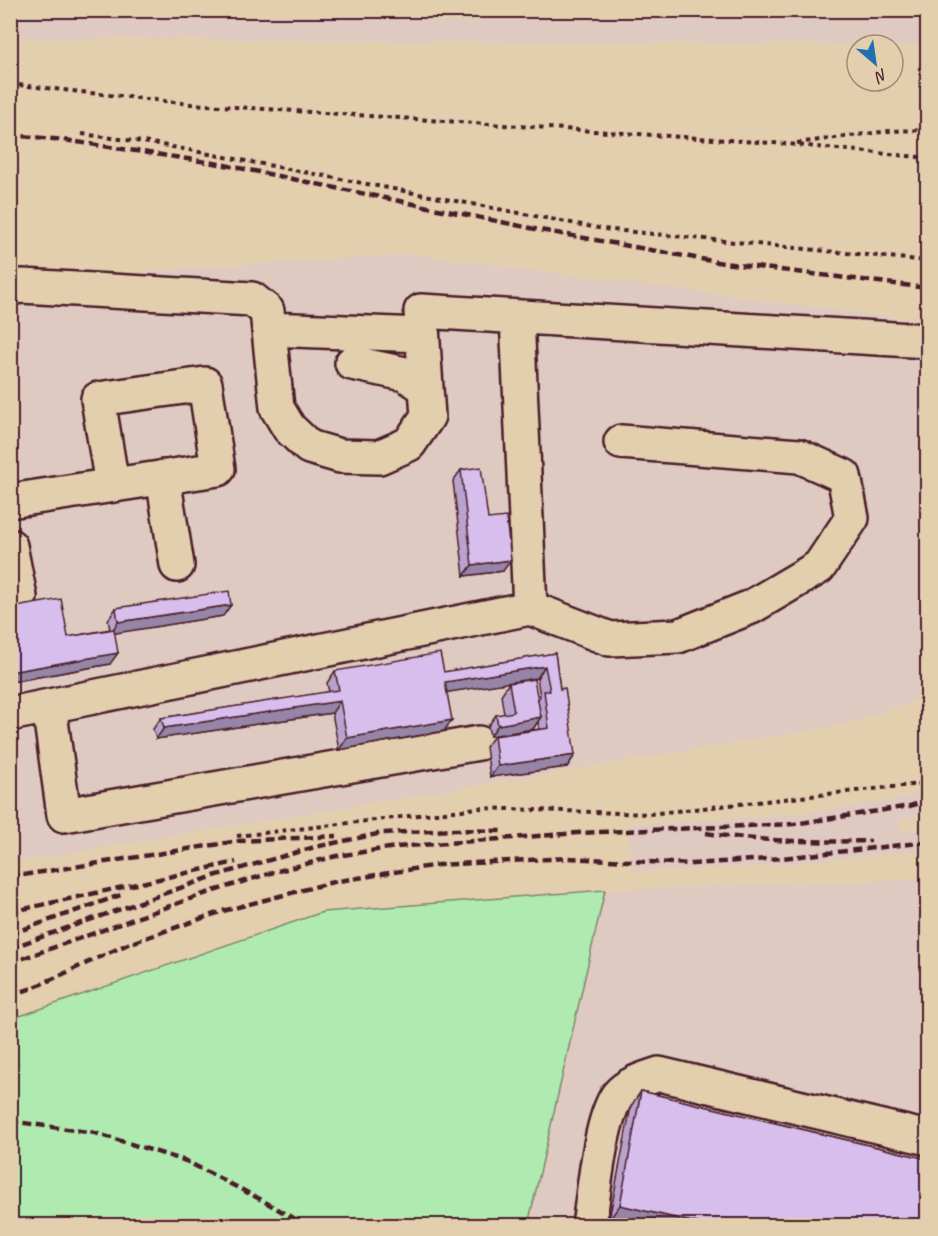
<svg xmlns="http://www.w3.org/2000/svg" width="938" height="1236" viewBox="0 0 938 1236" font-family="Caveat,sans-serif">
  <rect width="100%" height="100%" fill="#e3cfae"/>
  <filter id="ink" filterUnits="userSpaceOnUse"><feTurbulence type="fractalNoise" baseFrequency=".0167" numOctaves="2"/><feDisplacementMap in="SourceGraphic" scale="12" xChannelSelector="R" yChannelSelector="G"/><feConvolveMatrix kernelMatrix="1 2 1 2 8 2 1 2 1" color-interpolation-filters="sRGB"/></filter>
  <g filter="url(#ink)">
    <path fill="#dfcac1" d="M11 10H927L928 45 11 38Z
      M412 254 927 322V697L843 725 11 863V280Z
      M927 790V811L899 821 902 831 927 827V850L756 867 634 872 627 825 799 814 907 797Z
      M927 879V1225L528 1226 605 890Z"/>
    <path fill="#afebb0" stroke="#7c856e" stroke-width="1.5" d="M605 890 528 1225H11V1019L323 912Z"/>
    <g fill="none" stroke-linecap="round" stroke-linejoin="round">
      <g stroke="#4a1f2b" stroke-width="38">
        <path id="minor" d="M10 288 22 286 252 299 267 311 277 408 289 428 309 447 340 456 379 457 409 444 428 416 426 388 405 374 352 363
          M517 317 530 608
          M269 329 422 335
          M426 388 421 311 928 341
          M163 477 177 565
          M10 501 218 469 205 384 98 399 112 485
          M10 546 20 597
          M49 706 64 815 479 743
          M10 714 530 608 610 639 678 636 751 607 819 567 852 518 844 476 799 456 621 442
          M589 1226C594 1193 600 1119 618 1095 628 1083 645 1079 659 1074L928 1138"/>
      </g>
      <path stroke="#4a1f2b" stroke-width="4" stroke-dasharray="4.5 4.5" stroke-linecap="butt" d="M10 84 191 104 787 144 928 158
        M82 134 157 144 603 229 928 261
        M797 143 889 131 928 130
        M237 836 479 808 649 814 928 783"/>
      <use href="#minor" stroke="#e3cfae" stroke-width="33"/>
      <path stroke="#4a1f2b" stroke-width="4.5" stroke-dasharray="9 4.5" stroke-linecap="butt" d="M10 135 64 140 220 164 540 230 723 263 928 288
        M706 833C760 842 816 842 871 841
        M10 877 239 841 337 836
        M10 912 236 862
        M10 934 121 895
        M10 948 214 876 315 847 382 833 455 830 505 831
        M10 963 201 895 274 872 337 856 396 847 577 833 794 824 910 806 928 800
        M10 996 35 987 128 944 223 911 333 882 438 865 567 858 692 864 782 858 928 842
        M10 1121 95 1133 186 1161 260 1199 307 1226"/>
    </g>
    <path fill="#b9a3cc" stroke="#4a1f2b" stroke-width="1.5" d="M461 470 488 519 503 571 464 576 453 481Z
      M10 608 68 637 110 629 108 620 116 608 223 616 114 633 110 664 10 682Z
      M555 653 560 689 575 755 567 767 490 777 486 747 494 736 539 729 538 721 533 729 490 736 488 726 496 715 504 714 501 695 509 683 538 699 540 696 537 678 447 692 444 731 339 750 332 713 156 739 153 729 161 718 329 692 327 683 335 671 444 672Z
      M641 1091 927 1159 609 1220 631 1106Z"/>
    <path fill="#9685a6" stroke="#4a1f2b" stroke-width="1.5" d="M511 560 503 571 464 576 472 565Z
      M231 605 223 616 110 634 118 622Z
      M118 653 110 664 10 682V672Z
      M545 666 537 678 437 694 445 682Z
      M340 701 332 713 156 739 164 728Z
      M541 717 533 729 490 736 498 725Z
      M452 720 444 731 339 750 347 738Z
      M575 755 567 767 490 777 498 766Z
      M620 1205 710 1226H634L609 1220Z"/>
    <path fill="#d7beed" stroke="#4a1f2b" stroke-width="1.5" d="M481 467 488 519 506 517 511 560 472 565 461 470Z
      M229 591 231 605 118 622 116 608Z
      M61 599 68 637 114 629 118 653 10 672V608Z
      M440 653 444 672 555 653 560 689 565 688 575 755 498 766 494 736 549 728 544 691H550L545 666 445 682 452 720 347 738 340 701 164 728 161 718 339 690 335 671Z
      M534 679 541 717 498 725 496 715 514 712 509 683Z
      M641 1091 927 1159V1226H710L620 1205Z"/>
  </g>
  <rect width="938" height="1236" fill="none" stroke="#e3cfae" stroke-width="36"/>
  <rect x="18" y="18" width="902" height="1200" fill="none" stroke="#4a1f2b" stroke-width="2" filter="url(#ink)"/>
  <g transform="translate(875 63) rotate(151)"><circle r="28" fill="#e3cfae" stroke="#a6897a" stroke-width="1.5"/>
  <path d="M0-4.5L10 22L0 15L-10 22Z" fill="#1f6fb2"/>
  <text y="-9" font-size="16" font-weight="bold" text-anchor="middle" fill="#4a1f2b">N</text>
  </g>
</svg>
